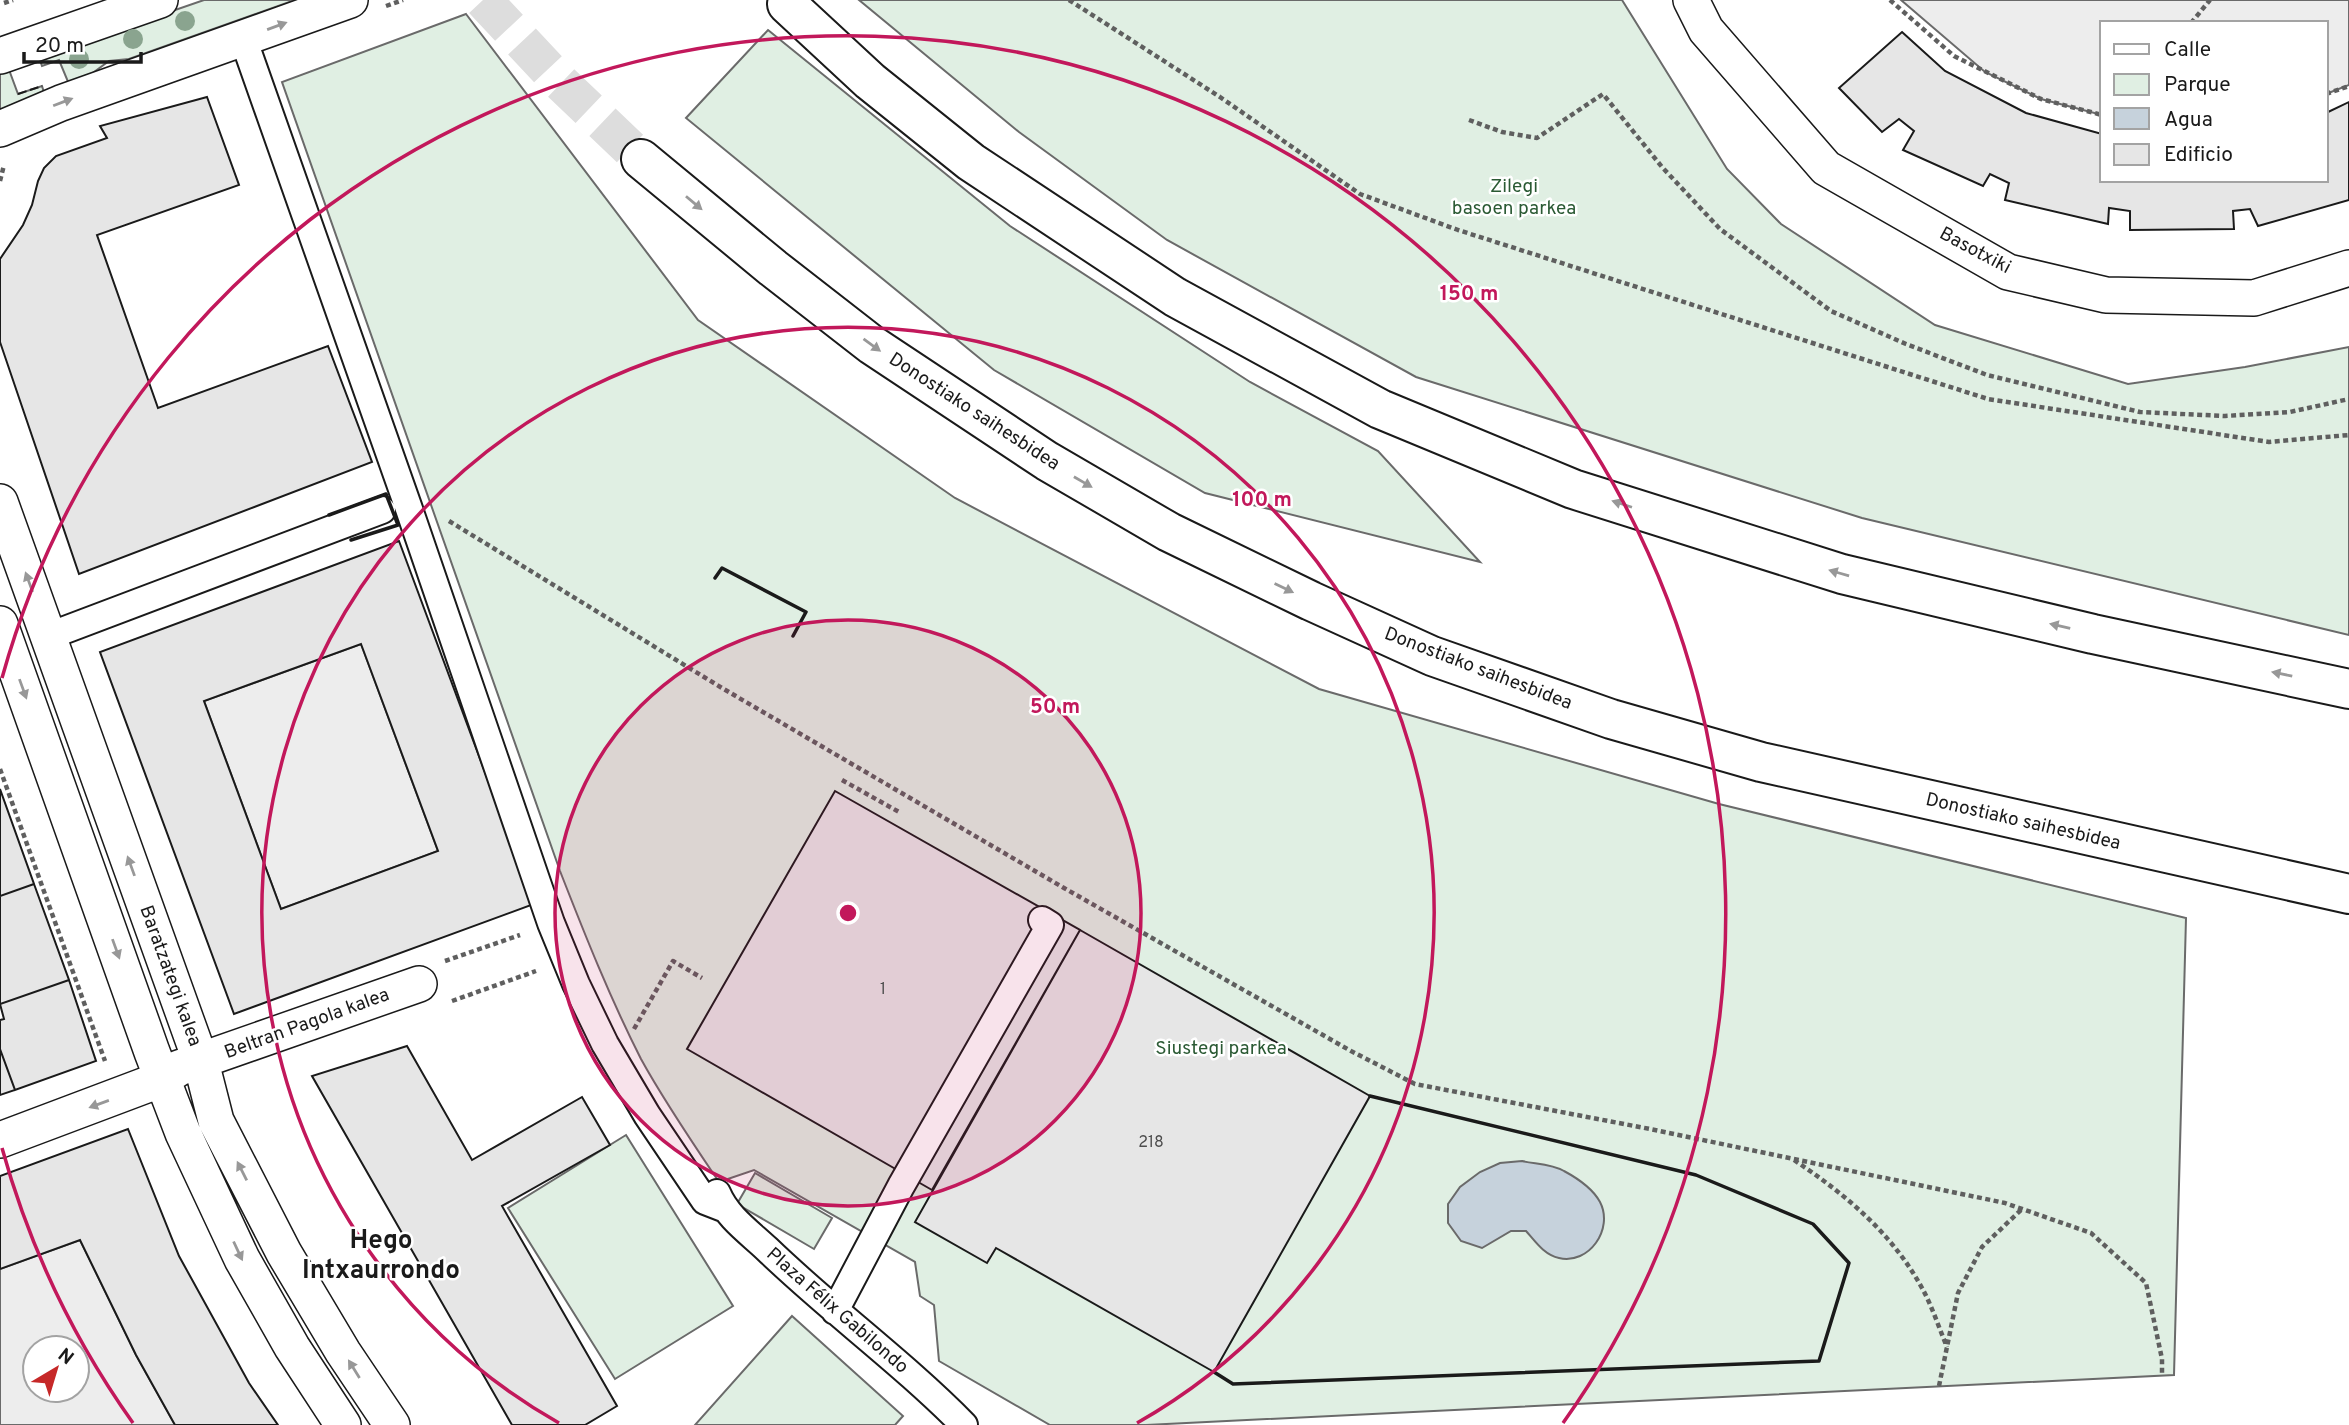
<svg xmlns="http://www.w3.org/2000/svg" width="2349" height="1425" viewBox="0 0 2349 1425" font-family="Overpass,sans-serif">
  <rect width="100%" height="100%" fill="#fff"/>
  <path fill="#e0efe3" stroke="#6a6a6a" stroke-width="2" d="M204 0H295L129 59 109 61 71 89 59 60 42 66 39 57Z
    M859 0H1622L1727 169 1781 224 1935 325 2128 384 2245 367 2349 347V635L1862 518 1416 377 1167 240 1019 132Z
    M466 14 698 320 955 498 1319 689 1719 804 2186 918 2174 1375 1146 1425H1050L939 1361 934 1305 920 1296 915 1262 754 1170 719 1182C692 1142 664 1101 641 1059 610 998 585 935 560 871L282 82Z
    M768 30 1010 226 1250 382 1378 451 1480 562 1205 493 994 370 686 118Z
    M8 67 18 94 42 86 46 99 0 114V70Z
    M626 1135 733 1306 615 1379 508 1208Z
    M755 1173 832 1218 814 1249 737 1204Z
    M792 1316 903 1416 895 1425H695Z"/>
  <path fill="#ededed" stroke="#6a6a6a" stroke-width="2" fill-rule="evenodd" d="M1901 0H2349V85L2326 94V23H2102V115L2041 99 1985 72Z
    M361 644 438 851 281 909 204 701Z
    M80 1240 136 1355 175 1425H0V1269ZM35 1348H77V1390H35Z"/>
  <path fill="#c6d2dc" stroke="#6a6a6a" stroke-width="2" d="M1522 1161C1535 1164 1552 1164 1564 1171 1577 1178 1593 1189 1600 1202 1614 1229 1589 1265 1559 1258 1544 1255 1535 1241 1526 1231H1511L1482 1248 1461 1241 1448 1223V1204L1460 1187 1480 1172 1500 1163Z"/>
  <path fill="#e6e6e6" stroke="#1a1a1a" stroke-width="2" fill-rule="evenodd" d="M1902 32 1945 71 2026 113 2102 134V180H2326V113L2349 102V200L2258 226 2250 209 2233 211 2234 229 2130 230V211L2109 208 2108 224 2005 200 2009 183 1990 174 1983 186 1903 150 1914 131 1899 119 1882 132 1839 88Z
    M207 97 239 185 97 235 158 408 328 346 372 462 79 574 0 342V259L23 225 32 205 38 181 44 168 56 156 107 138 100 126Z
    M399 541 534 904 234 1014 100 652ZM361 644 438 851 281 909 204 701Z
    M0 789 34 884 0 896Z
    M835 791 1080 930 932 1190 687 1049Z
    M34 884 69 980 0 1004V896Z
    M1080 930 1370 1096 1214 1372 996 1248 987 1263 915 1222Z
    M69 980 96 1061 15 1090 0 1049V1020L4 1019 0 1004Z
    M407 1046 472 1160 582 1097 610 1145 502 1206 617 1406 585 1425H512L312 1076Z
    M0 1049 15 1090 0 1095Z
    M128 1129 179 1256 249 1383 278 1425H175L136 1355 80 1240 0 1269V1176Z"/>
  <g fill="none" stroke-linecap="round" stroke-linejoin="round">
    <path stroke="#ddd" stroke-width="38" stroke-dasharray="38 19" stroke-linecap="butt" d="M483 0 557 79 641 159"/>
    <g stroke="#1a1a1a" stroke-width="30">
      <path id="pedestrian" d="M243 38 408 506 551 923 576 984 605 1044 647 1115 705 1201 723 1208
        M49 636 382 510
        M717 1193C727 1217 749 1232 767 1249 830 1310 902 1362 964 1425
        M835 1311 901 1186 1050 925 1042 920"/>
    </g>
    <g stroke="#1a1a1a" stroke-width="38">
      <path id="minor" d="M1691 0 1706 30 1826 168 2008 272 2106 295 2254 298 2349 268
        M0 56 160 0
        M0 129 61 103 350 0
        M0 502 201 1062 216 1121 284 1253 343 1352 392 1425
        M0 624 152 1052 183 1133 242 1259 292 1347 343 1425
        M0 1140 162 1079 179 1068 419 984"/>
    </g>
    <g stroke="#1a1a1a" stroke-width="42">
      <path id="motorway" d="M787 4 870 81 971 162 1175 297 1380 409 1573 489 1842 574 2093 634 2349 689
        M641 159 773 268 872 345 1047 461 1169 532 1311 601 1432 656 1611 719 1761 762 2349 894"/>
    </g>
    <path stroke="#5f5f5f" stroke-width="4.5" stroke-dasharray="5 3.5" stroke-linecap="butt" d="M1069 0 1220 97 1360 194 1458 230 1988 399 2269 442 2349 435
      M1890 0 1954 56 2041 99 2102 115
      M4 3 13 0
      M386 6 403 0
      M2191 23 2210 0
      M2326 94 2349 86
      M1469 120 1502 132 1537 138 1603 94 1662 167 1720 229 1831 311 1906 344 1987 375 2140 412 2225 416 2290 412 2349 399
      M0 181 4 165
      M449 521 722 688 1064 888 1351 1051 1415 1084 1650 1129 2005 1203 2091 1233 2146 1283 2162 1359V1376
      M0 769 105 1061
      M842 780 899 812
      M445 961 520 935
      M452 1001 536 971
      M634 1029 673 961 702 978
      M1794 1160C1845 1194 1892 1233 1922 1288 1932 1306 1939 1328 1947 1347
      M1939 1386 1958 1293 1982 1247 2022 1209"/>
    <use href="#pedestrian" stroke="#fff" stroke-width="26"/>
    <use href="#minor" stroke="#fff" stroke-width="35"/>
    <use href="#motorway" stroke="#fff" stroke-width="38"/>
    <path stroke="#1a1a1a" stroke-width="2" stroke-dasharray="9 3.5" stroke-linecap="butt" d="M18 94 42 86"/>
    <path stroke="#1a1a1a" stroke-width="3.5" d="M329 515 386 494 398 525 351 540
      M715 578 722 568 806 612 793 636
      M1214 1372 1233 1384 1819 1361 1849 1263 1813 1224 1696 1175 1370 1096"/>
  </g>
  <g fill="#8aa48f">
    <circle cx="185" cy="21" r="10"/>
    <circle cx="133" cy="39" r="10"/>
    <circle cx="79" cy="59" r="10"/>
  </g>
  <defs><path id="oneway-solid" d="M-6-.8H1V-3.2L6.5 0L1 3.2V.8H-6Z" transform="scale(1.75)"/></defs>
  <g fill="#989898">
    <use href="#oneway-solid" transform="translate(277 26) rotate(-20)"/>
    <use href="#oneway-solid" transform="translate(63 102) rotate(-21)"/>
    <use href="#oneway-solid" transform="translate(694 203) rotate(40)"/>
    <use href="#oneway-solid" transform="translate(872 345) rotate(36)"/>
    <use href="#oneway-solid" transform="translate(1083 482) rotate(30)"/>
    <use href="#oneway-solid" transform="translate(1622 504) rotate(-162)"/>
    <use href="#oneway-solid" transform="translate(1839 573) rotate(-164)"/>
    <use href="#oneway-solid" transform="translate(29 582) rotate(-110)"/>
    <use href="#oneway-solid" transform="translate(1284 588) rotate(26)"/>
    <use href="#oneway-solid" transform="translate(2060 626) rotate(-167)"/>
    <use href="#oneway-solid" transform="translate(2282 674) rotate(-168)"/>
    <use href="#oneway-solid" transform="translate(23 689) rotate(70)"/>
    <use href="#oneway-solid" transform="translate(131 866) rotate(-110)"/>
    <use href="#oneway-solid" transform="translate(116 949) rotate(70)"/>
    <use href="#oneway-solid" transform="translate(99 1104) rotate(160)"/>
    <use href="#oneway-solid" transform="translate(242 1171) rotate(-117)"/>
    <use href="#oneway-solid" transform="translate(238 1251) rotate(65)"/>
    <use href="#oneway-solid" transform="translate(354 1369) rotate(-122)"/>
  </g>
  <circle cx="848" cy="913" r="293" fill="#c2185b" fill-opacity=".12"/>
  <g fill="none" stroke="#c2185b" stroke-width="3.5">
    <circle cx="848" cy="913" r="293"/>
    <path d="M559 1423A586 586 0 1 1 1137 1423"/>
    <path d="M133 1423A878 878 0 0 1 2 1148M2 678A878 878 0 1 1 1563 1423"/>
  </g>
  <g text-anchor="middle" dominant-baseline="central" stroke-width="5" stroke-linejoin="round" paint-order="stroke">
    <g font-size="16" fill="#4d4d4d">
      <text x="883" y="990">1</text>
      <text x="1151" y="1143">218</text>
    </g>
    <g font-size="19" fill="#2b5a34" stroke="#fff">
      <text x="1514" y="187">Zilegi<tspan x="1514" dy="22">basoen parkea</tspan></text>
      <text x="1221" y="1049">Siustegi parkea</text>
    </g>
    <g font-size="19" fill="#1a1a1a" stroke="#fff">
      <text transform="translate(1975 251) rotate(28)">Basotxiki</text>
      <text transform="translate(974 412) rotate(33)">Donostiako saihesbidea</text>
      <text transform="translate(1478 669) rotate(21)">Donostiako saihesbidea</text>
      <text transform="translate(2023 822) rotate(13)">Donostiako saihesbidea</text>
      <text transform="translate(170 976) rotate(70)">Baratzategi kalea</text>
      <text transform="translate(307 1024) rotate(-20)">Beltran Pagola kalea</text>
      <text transform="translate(837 1311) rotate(41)">Plaza Félix Gabilondo</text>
    </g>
    <g font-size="26" font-weight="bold" fill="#1a1a1a" stroke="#fff">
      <text x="381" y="1241">Hego<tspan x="381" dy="30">Intxaurrondo</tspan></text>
    </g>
  </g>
  <circle cx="848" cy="913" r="10" fill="#c2185b" stroke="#fff" stroke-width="3.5"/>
  <g font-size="21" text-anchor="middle" font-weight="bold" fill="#c2185b" stroke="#fff" stroke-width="5" stroke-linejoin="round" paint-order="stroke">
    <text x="1469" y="300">150 m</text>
    <text x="1262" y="506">100 m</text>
    <text x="1055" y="713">50 m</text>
  </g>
  <rect x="2100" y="21" width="228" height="161" fill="#ffffff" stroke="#a3a3a3" stroke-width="2"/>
  <rect x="2114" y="44" width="35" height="10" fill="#ffffff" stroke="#a3a3a3" stroke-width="2"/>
  <text x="2164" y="56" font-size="21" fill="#1a1a1a">Calle</text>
  <rect x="2114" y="74" width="35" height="21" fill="#e0efe3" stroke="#a3a3a3" stroke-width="2"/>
  <text x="2164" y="91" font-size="21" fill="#1a1a1a">Parque</text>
  <rect x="2114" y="108" width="35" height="21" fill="#c6d2dc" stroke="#a3a3a3" stroke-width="2"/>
  <text x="2164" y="126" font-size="21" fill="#1a1a1a">Agua</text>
  <rect x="2114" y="144" width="35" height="21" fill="#e6e6e6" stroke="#a3a3a3" stroke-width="2"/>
  <text x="2164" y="161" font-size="21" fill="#1a1a1a">Edificio</text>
  <g transform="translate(56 1369) rotate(38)"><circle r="33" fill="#ffffff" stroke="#a3a3a3" stroke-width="2"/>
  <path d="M0-5L12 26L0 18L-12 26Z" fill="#c62828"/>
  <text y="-10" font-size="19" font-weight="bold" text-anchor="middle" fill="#1a1a1a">N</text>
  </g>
  <path d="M24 52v10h117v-10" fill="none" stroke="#1a1a1a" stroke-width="3.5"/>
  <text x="35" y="52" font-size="21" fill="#1a1a1a" stroke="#ffffff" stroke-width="5" paint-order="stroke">20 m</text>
</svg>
